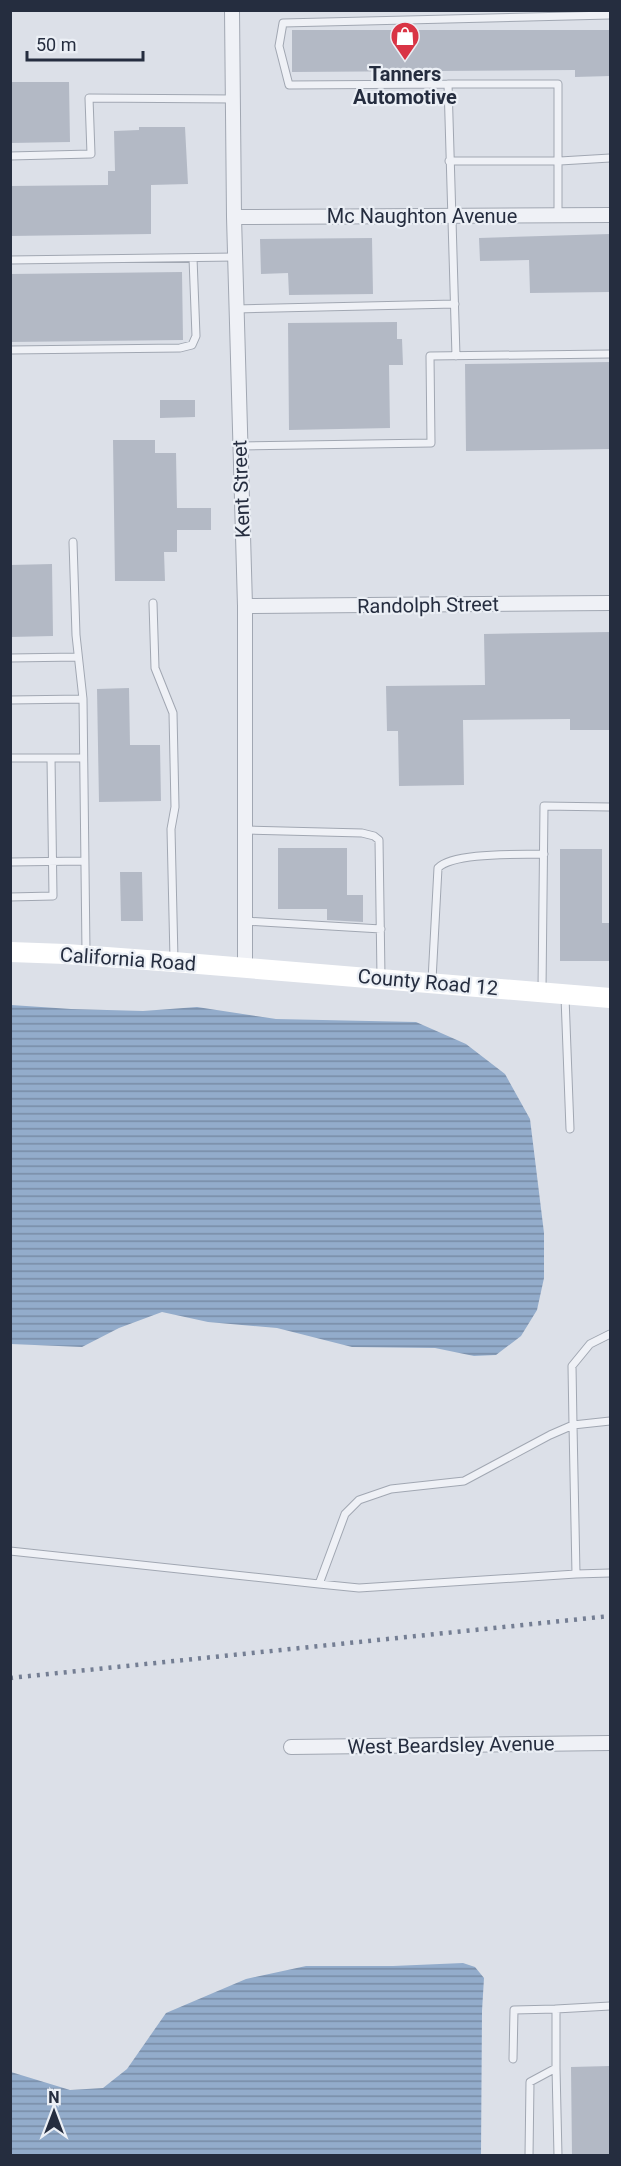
<svg xmlns="http://www.w3.org/2000/svg" width="621" height="2166" viewBox="0 0 621 2166" font-family="Roboto,sans-serif">
  <defs>
    <pattern id="water-rules" width="6" height="5" patternUnits="userSpaceOnUse" patternTransform="scale(1.5)"><rect width="6" height="5" fill="#93accb"/><path d="M0 2.5h6" fill="none" stroke="#788ca6"/></pattern>
  </defs>
  <rect width="100%" height="100%" fill="#dce0e8"/>
  <path fill="url(#water-rules)" d="M11 1005 71 1009 143 1011 197 1007 276 1019 416 1022 466 1044 505 1074 530 1119 544 1233V1278L537 1310 521 1336 496 1355 474 1356 435 1348 352 1347 277 1328 208 1322 162 1312 119 1328 82 1347 11 1344Z
    M463 1963 475 1967 484 1978 482 2011 481 2155H11V2072L70 2090 103 2088 127 2069 166 2013 246 1979 306 1966H393Z"/>
  <path fill="#b3b9c5" d="M292 30H610V76L575 77V70L292 72Z
    M10 82H69L70 142 10 143Z
    M139 127H185L188 184 151 185V234L10 236V186L108 185V171H115L114 131 139 130Z
    M610 234V292L530 293 529 260 480 261 479 238Z
    M372 238 373 294 289 295 288 273 261 274 260 239Z
    M182 272 183 340 10 342V274Z
    M397 322V339H402L403 365H389L390 428 289 430 288 323Z
    M610 362V449L466 451 465 364Z
    M160 400H195V417L160 418Z
    M113 440H155V453H176L177 508H211V530H177V552H164L165 581H115Z
    M52 564 53 636 10 637V565Z
    M610 632V730H570V719L463 720 464 785 399 786 398 731H387L386 686 485 685 484 634Z
    M129 688 130 745H160L161 801 99 802 97 689Z
    M278 848H347V895H363V922L327 920V909H278Z
    M560 849H602V923H610V961H560Z
    M120 872H142L143 921H121Z
    M609 2066 610 2156H572L571 2067Z"/>
  <g fill="none" stroke-linecap="round" stroke-linejoin="round">
    <g stroke="#a1a7b2" stroke-width="9">
      <path id="lane" d="M448 84 289 85 279 46 283 23 610 15
        M10 156 91 154 89 98 233 99
        M449 161H560L610 158
        M10 260 235 257
        M236 309 455 304
        M10 350 180 348 192 345 196 336 193 258
        M456 356 448 84H558V215
        M240 446 431 443 430 356 610 354
        M73 542 76 635 83 699 86 952
        M153 603 155 668 173 713 175 807 171 829 174 959
        M10 658 78 657
        M10 700 83 699
        M10 758H83
        M245 830 362 833 374 836 379 840 381 977
        M10 862 84 861
        M10 897 53 896 51 758
        M245 921 381 929
        M432 980 438 868C454 852 520 855 544 854
        M542 989 544 806 610 807
        M565 997 570 1129
        M610 1421 573 1425 576 1574 610 1573
        M10 1551 319 1584
        M576 1574 359 1588 319 1584 345 1514 359 1500 391 1489 464 1481 550 1435 573 1425 572 1366 590 1344 610 1334
        M513 2059 514 2010 556 2009
        M556 2068 558 2156
        M529 2156 530 2082 556 2068V2009L610 2006"/>
    </g>
    <g stroke="#a1a7b2" stroke-width="16">
      <path id="street" d="M232 10 234 217 245 606V967
        M234 217 610 215
        M245 606 610 603
        M291 1747 610 1743"/>
    </g>
    <use href="#lane" stroke="#eff1f6" stroke-width="7"/>
    <use href="#street" stroke="#eff1f6" stroke-width="14"/>
    <path stroke="#fff" stroke-width="20" d="M10 952 66 954 174 962 610 998"/>
    <path stroke="#747e93" stroke-width="4.5" stroke-dasharray="3 6" stroke-linecap="butt" d="M10 1678 610 1616"/>
  </g>
  <defs>
    <g id="shop-pin" transform="scale(1.5)"><path d="M0 17L-7.5 6A9.5 9.5 0 1 1 7.5 6Z" fill="#d93445" stroke="#ebeff5"/><path d="M-5-2.5h2.3a2.7 3.5 0 0 1 5.4 0H5L5.5 6h-11ZM-1.5-2.5h3a1.5 2.3 0 0 0-3 0Z" fill="#fff"/></g>
  </defs>
  <g fill-rule="evenodd">
    <use href="#shop-pin" x="405" y="36"/>
  </g>
  <g text-anchor="middle" dominant-baseline="central" stroke-width="4.5" stroke-linejoin="round" paint-order="stroke">
    <g font-size="20" font-weight="bold" fill="#252d3f" stroke="#ebeff5">
      <text x="405" y="74">Tanners<tspan x="405" dy="23">Automotive</tspan></text>
    </g>
    <g font-size="20" fill="#252d3f" stroke="#ebeff5">
      <text x="422" y="216">Mc Naughton Avenue</text>
      <text transform="translate(241 489) rotate(-92)">Kent Street</text>
      <text transform="translate(428 605) rotate(-1)">Randolph Street</text>
      <text transform="translate(128 959) rotate(4)">California Road</text>
      <text transform="translate(428 982) rotate(5)">County Road 12</text>
      <text transform="translate(451 1745) rotate(-1)">West Beardsley Avenue</text>
    </g>
  </g>
  <rect width="621" height="2166" fill="none" stroke="#252d3f" stroke-width="24"/>
  <g transform="translate(54 2112)" stroke="#ebeff5" stroke-width="4.5" paint-order="stroke">
  <path d="M0-4.5L10 22L0 15L-10 22Z" fill="#252d3f"/>
  <text y="-9" font-size="16" font-weight="bold" text-anchor="middle" fill="#252d3f">N</text>
  </g>
  <path d="M27 51v9h116v-9" fill="none" stroke="#252d3f" stroke-width="3"/>
  <text x="36" y="51" font-size="18" fill="#252d3f" stroke="#ebeff5" stroke-width="4.5" paint-order="stroke">50 m</text>
</svg>
